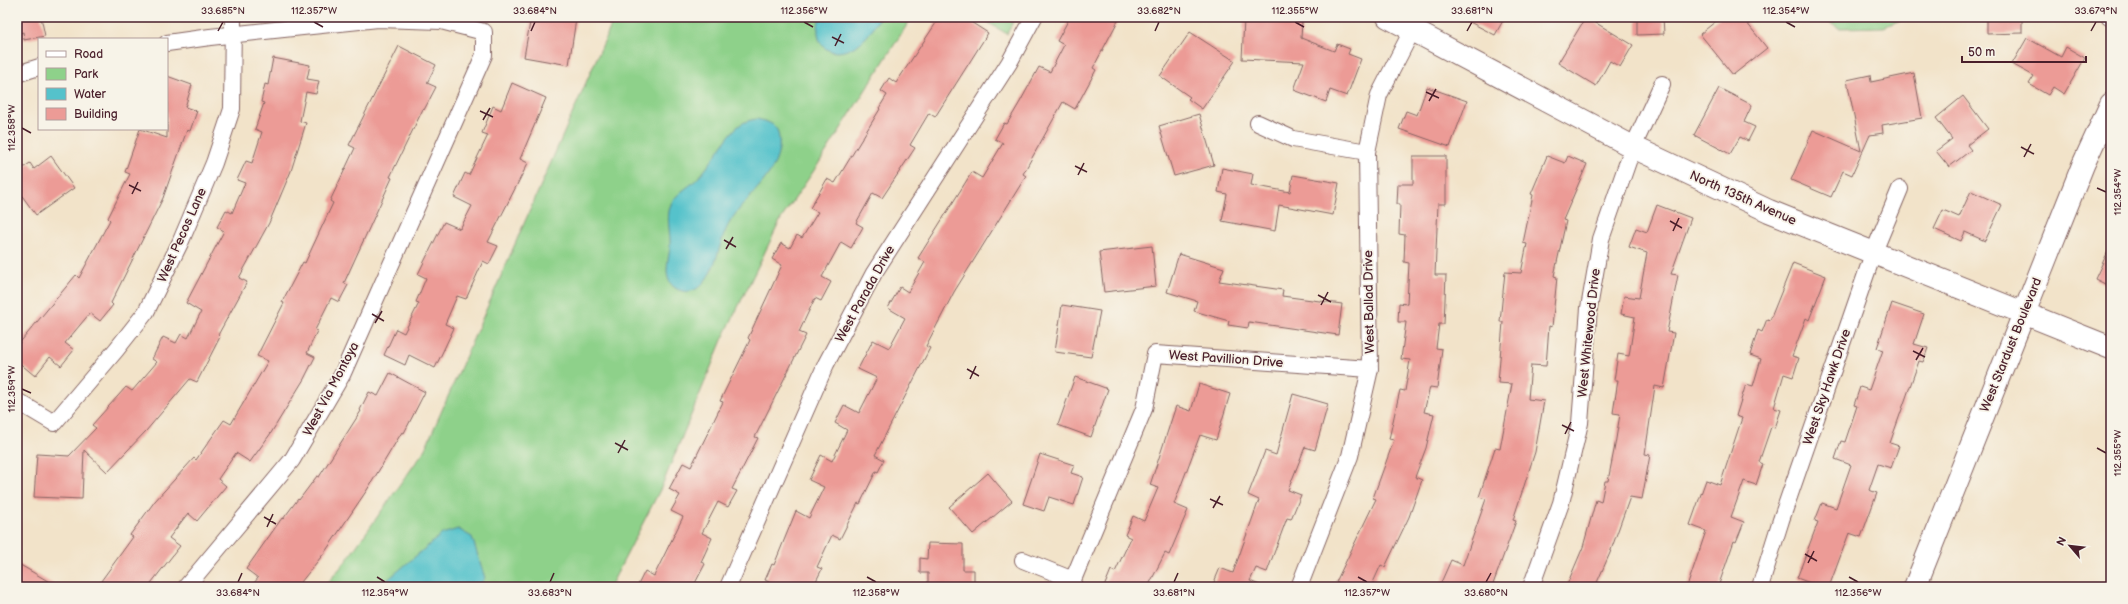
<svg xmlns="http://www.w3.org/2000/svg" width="2128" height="604" viewBox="0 0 2128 604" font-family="'Balsamiq Sans',sans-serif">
  <rect width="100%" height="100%" fill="#f7f3e8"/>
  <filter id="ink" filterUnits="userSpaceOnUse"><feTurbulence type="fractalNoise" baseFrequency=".025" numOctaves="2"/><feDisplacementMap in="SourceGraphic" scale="8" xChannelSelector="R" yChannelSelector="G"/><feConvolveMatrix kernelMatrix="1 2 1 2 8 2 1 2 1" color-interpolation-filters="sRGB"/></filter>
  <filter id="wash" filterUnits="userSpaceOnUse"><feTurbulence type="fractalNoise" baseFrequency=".012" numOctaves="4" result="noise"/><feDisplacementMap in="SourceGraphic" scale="16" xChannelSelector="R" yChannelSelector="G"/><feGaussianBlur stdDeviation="0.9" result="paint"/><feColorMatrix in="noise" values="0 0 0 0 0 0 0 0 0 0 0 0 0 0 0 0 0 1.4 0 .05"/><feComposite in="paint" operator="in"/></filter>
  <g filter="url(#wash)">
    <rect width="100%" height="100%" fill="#f2e3c9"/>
    <path fill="#8ed18a" stroke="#6c785a" d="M611 17H912L817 166 781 219 722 340 661 488 610 587H324L346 561 424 451 610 28Z
      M979 17H1015L1007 34Z
      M1818 17H1907L1884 27 1839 28Z"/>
    <path fill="#55c2cb" stroke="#50707b" d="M820 17H880C874 27 867 39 857 45 831 62 811 46 820 17Z
      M757 119C769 122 778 124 779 138 783 173 746 195 730 222 718 241 718 271 699 287 692 293 681 293 674 287 662 278 669 258 670 247 671 234 666 220 670 207 673 195 688 188 697 179 712 164 721 144 735 129 741 123 748 120 757 119Z
      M458 529 472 537 485 578 478 587H379L442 534Z"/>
    <g id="blocks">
      <path fill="#ec9b96" d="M17 17H41L45 36 24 40 23 32 17 34Z
        M531 17 576 19 569 65 524 57Z
        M940 17H963L988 33 935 117 929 113 910 145 915 148 882 198 873 193 856 223 863 227 851 248 841 242 822 277 831 282 821 301 815 298 799 332 806 335 755 437 758 438 732 489 737 491 728 507 718 502 702 533 712 538 701 562 705 564 693 587H637L645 571 654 576 683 517 671 511 680 495 669 489 683 463 691 467 723 402 720 401 750 340 748 338 782 265 772 259 781 243 790 248 797 235 802 238 818 212 810 208 827 179 835 183 880 109 879 108 887 95 881 91 889 78 896 83Z
        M1070 17H1120L1093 68 1096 70 1075 109 1063 102 1023 174 1026 176 954 292 926 346 930 348 875 455 884 460 878 472 876 471 860 504 858 503 840 539 832 535 817 567 822 569 813 587H779L765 580 772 564 774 565 796 511 809 518 824 487 809 480 821 455 832 461 847 430 835 423 844 405 859 413 877 378 858 369 873 340 889 348 905 318 888 308 900 287 908 292 925 262 918 258 972 172 982 178 1003 143 995 139 1004 123 1007 124 1020 102 1039 67 1050 72 1064 45 1057 41Z
        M1460 17H1505L1495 35Z
        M1586 17 1633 45 1620 67 1610 61 1596 86 1558 63Z
        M1637 17H1663L1664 34 1637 35Z
        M1721 17H1742L1767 48 1733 75 1700 34Z
        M1987 17H2022V33L1987 34Z
        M1244 19 1302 22 1301 38 1334 51 1337 44 1350 49 1348 54 1361 59 1347 96 1330 90 1326 102 1294 90 1304 62 1242 59Z
        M1190 32 1235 61 1202 109 1188 99 1190 97 1160 76Z
        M2027 38 2061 57 2066 47 2085 58 2064 94 2053 87 2048 95 2029 84 2034 76 2012 64Z
        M399 46 436 65 427 83 436 87 424 110 423 109 390 177 392 178 344 283 348 285 339 302 331 298 315 330 317 331 307 353 315 357 304 379 271 433 250 462 236 453 218 479 226 486 197 521 188 513 169 538 180 546 148 587H109L101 581 133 537 130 535 155 501 194 458 196 460 224 420 231 424 268 361 257 356 284 303 282 302 303 262 305 263 333 203 330 201 355 148 349 145Z
        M273 58 310 65 307 79 319 81 316 94 306 92 300 121 306 123 291 171 269 223 239 278 247 282 218 335 220 337 197 382 190 379 146 431 107 472 84 450 82 499 34 497 37 454 69 456 96 428 92 425 126 387 132 391 157 362 152 359 163 337 176 343 181 334 188 338 201 312 186 303 224 231 217 227 226 210 232 213 245 183 237 180 246 161 252 163 262 132 255 129 264 103 261 102 265 84 268 85Z
        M1914 73 1922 118 1882 125 1883 133 1870 135 1852 175 1843 171 1831 197 1791 180 1813 130 1861 151 1847 80 1870 75 1871 82Z
        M167 76 192 85 185 107 197 111 190 131 187 130 163 198 111 303 113 305 100 321 90 313 65 343 74 350 61 366 50 357 35 376 17 361V346L76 275 79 278 110 220 108 218 130 174 125 172 140 129 167 138Z
        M512 83 546 98 520 159 528 163 488 242 498 246 489 264 483 261 466 299 457 296 445 324 454 328 435 368 409 355 405 365 384 355 396 329 404 333 419 303 416 302 426 278 418 274 444 222 460 229 472 206 454 197 465 173 469 175 488 135 482 133 493 106 501 110Z
        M1427 87 1467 101 1450 147 1399 129 1406 111 1417 115Z
        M1719 88 1752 105 1744 122 1755 127 1748 141 1740 137 1730 154 1694 135Z
        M1963 96 1988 129 1967 145 1971 150 1949 167 1936 151 1952 139 1936 118Z
        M1199 114 1214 165 1174 176 1159 126Z
        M51 156 74 188 36 215 17 189V172L30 163 34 169Z
        M1413 156H1446V204H1438L1435 275H1446L1444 324H1439L1436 348 1442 349 1437 388 1430 387 1424 412 1434 414 1426 448 1415 477 1422 480 1409 517 1385 567 1381 565 1371 587H1338L1340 584 1336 582 1376 499 1373 498 1394 440 1389 439 1400 390 1405 391 1410 360 1401 359 1406 322H1398L1399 303 1407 304 1409 263 1404 262 1405 235 1399 234 1400 204H1397L1398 184H1413Z
        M1547 156 1565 163 1568 156 1587 164 1563 220 1566 221 1554 276 1557 277 1552 327 1549 326 1546 366 1531 365 1528 399 1544 401 1535 452 1513 520 1516 521 1492 587H1439L1451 560 1463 565 1486 499 1479 497 1495 448 1500 449 1512 384 1498 383 1503 322H1500L1505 272 1521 273 1527 244 1523 243 1533 195 1531 194Z
        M1222 168 1253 174 1251 185 1290 192 1293 175 1339 183 1333 215 1279 205 1275 231 1222 221 1227 194 1218 192Z
        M1971 191 2002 205 1985 241 1965 232 1961 241 1934 229 1943 210 1959 217Z
        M1657 205 1691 218 1671 274 1678 275 1667 332 1674 333 1664 388 1655 386 1645 454 1650 455 1642 499 1630 497 1610 553 1595 587H1566L1583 547 1596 500 1601 502 1605 481H1608L1615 445 1620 414 1613 413 1618 380H1614L1618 354 1629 356 1635 317 1621 314 1624 296 1639 298 1647 253 1629 247 1636 228 1647 232Z
        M2111 245V287L2095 279Z
        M1152 246 1156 286 1104 292 1099 252Z
        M1179 254 1224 268 1219 281 1283 290 1282 296 1342 304 1338 335 1249 322 1248 328 1228 325 1229 321 1194 311 1197 301 1167 292Z
        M1793 263 1826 276 1809 320 1806 318 1792 356 1799 358 1793 377 1784 374 1774 408 1781 410 1775 428 1771 427 1759 462 1763 464 1756 485 1744 481 1731 517 1744 522 1736 542 1734 541 1718 587H1687L1706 531 1690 525 1706 480 1720 485 1742 418 1736 416 1746 384 1753 386 1761 359 1750 355 1758 330 1762 332 1767 319 1770 320Z
        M1892 303 1924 314 1914 344 1928 348 1923 362 1919 361 1890 443 1899 446 1891 468 1878 464 1869 490 1877 493 1861 537 1849 533 1829 587H1821L1797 578 1818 522 1815 521 1822 503 1836 508 1851 465 1835 459 1841 441 1845 442 1857 406 1854 405 1860 387 1869 390 1883 350 1877 348Z
        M1062 305 1100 311 1091 357 1055 352Z
        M390 373 425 392 404 433 402 432 367 490 325 552 297 587H251L258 578 246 569 282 518 283 519 298 499 299 500 317 476 319 477 361 411 360 410 369 392 378 396Z
        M1075 377 1108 389 1091 437 1058 425Z
        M1199 384 1230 394 1216 440 1200 435 1174 504 1188 510 1169 555 1165 553 1148 587H1104L1111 570 1115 572 1131 538 1125 535 1133 516 1144 521 1158 488 1150 485 1176 406 1191 411Z
        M1293 394 1328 404 1315 450 1305 447 1288 490 1301 495 1291 519 1287 518 1267 572 1256 568 1250 581 1264 587H1212L1220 568 1233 573 1259 500 1248 495 1265 451 1276 455Z
        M1040 454 1074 465 1071 473 1083 477 1074 505 1049 497 1044 511 1023 504Z
        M988 473 1012 501 973 534 949 507Z
        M928 543 963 544V570H974V587L928 586V573H920V558L927 559Z
        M17 563 58 587H17Z"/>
    </g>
  </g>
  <g filter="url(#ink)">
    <use href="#blocks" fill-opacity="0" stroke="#856462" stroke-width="1"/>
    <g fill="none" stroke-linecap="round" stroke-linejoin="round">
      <g stroke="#856462" stroke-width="18">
        <path id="street" d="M2109 17 2111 18
          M167 43 210 37 378 19 441 21 484 32V55L342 375 292 460 186 587
          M17 74 39 67
          M1258 123 1293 139 1367 152
          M17 401 54 423 116 350 146 312 180 243 214 163 232 109 233 17
          M1023 560 1073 580
          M728 587 826 364 874 273 1009 63 1034 17
          M1070 587 1144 409 1155 354 1370 369
          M1299 587 1350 456 1370 369 1367 152 1379 95 1419 17
          M1531 587 1561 503 1580 423 1589 308 1601 239 1633 147 1662 84
          M1760 587 1781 520 1873 254 1900 189"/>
      </g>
      <g stroke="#856462" stroke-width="24">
        <path id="secondary" d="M1388 17 1633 147 1769 211 2111 348
          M1915 587 2083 165 2111 104"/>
      </g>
      <use href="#street" stroke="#fff" stroke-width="16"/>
      <use href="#secondary" stroke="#fff" stroke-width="22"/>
    </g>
  </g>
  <path fill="none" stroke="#4a1f2b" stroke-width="1.5" d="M314 22 323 27M804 22 813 27M1295 22 1304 27M1786 22 1795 27M218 31 223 22M531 31 535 22M1155 31 1159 22M1467 31 1472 22M2091 31 2096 22M832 37 844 43M835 46 841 34M1426 92 1439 98M1429 101 1436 89M480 111 493 117M483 120 490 108M22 128 31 133M2021 147 2034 154M2024 157 2031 144M1075 166 1087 172M1078 175 1084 163M129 185 141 191M2097 188 2106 192M132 194 138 182M1670 221 1682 228M1673 231 1679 218M724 240 736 247M726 249 733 237M1318 295 1331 302M1321 305 1328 292M372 314 384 321M375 323 382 311M1913 351 1925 357M1916 360 1923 348M967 369 979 376M970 379 976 366M22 389 31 393M1562 425 1574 431M1565 434 1571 422M615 443 628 450M2097 448 2106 453M618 453 625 440M1210 499 1223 505M1213 508 1220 496M264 517 276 524M267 527 273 514M1805 554 1817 561M1808 563 1814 551M377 577 385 582M867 577 876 582M1358 577 1367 582M1849 577 1858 582M238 582 242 573M550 582 554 573M1174 582 1178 573M1486 582 1491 573"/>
  <g text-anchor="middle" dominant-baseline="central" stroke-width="3.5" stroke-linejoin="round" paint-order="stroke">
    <g font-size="13" fill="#4a1f2b" stroke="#f7f3e8">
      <text transform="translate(1743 198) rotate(24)">North 135th Avenue</text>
      <text transform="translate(182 235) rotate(-66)">West Pecos Lane</text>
      <text transform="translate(865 294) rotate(-61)">West Parada Drive</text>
      <text transform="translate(1369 302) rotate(-91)">West Ballad Drive</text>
      <text transform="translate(1589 333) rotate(-84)">West Whitewood Drive</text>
      <text transform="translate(2011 345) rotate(-68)">West Stardust Boulevard</text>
      <text transform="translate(1226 359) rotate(4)">West Pavillion Drive</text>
      <text transform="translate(1827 387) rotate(-71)">West Sky Hawk Drive</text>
      <text transform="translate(331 389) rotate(-62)">West Via Montoya</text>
    </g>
  </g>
  <rect width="2128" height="604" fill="none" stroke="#f7f3e8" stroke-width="44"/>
  <rect x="38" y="38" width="130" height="92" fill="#f7f3e8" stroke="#b29e9c"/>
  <rect x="46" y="51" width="20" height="6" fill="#ffffff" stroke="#b29e9c"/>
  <text x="74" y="58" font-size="12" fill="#4a1f2b">Road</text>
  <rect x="46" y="68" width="20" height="12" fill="#8ed18a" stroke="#b29e9c"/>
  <text x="74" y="78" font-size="12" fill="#4a1f2b">Park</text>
  <rect x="46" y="88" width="20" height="12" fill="#55c2cb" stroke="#b29e9c"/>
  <text x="74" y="98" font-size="12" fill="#4a1f2b">Water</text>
  <rect x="46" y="108" width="20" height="12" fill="#ec9b96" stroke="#b29e9c"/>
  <text x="74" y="118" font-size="12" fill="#4a1f2b">Building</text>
  <g transform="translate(2070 546) rotate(298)" stroke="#f7f3e8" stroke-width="3" paint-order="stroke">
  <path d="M0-3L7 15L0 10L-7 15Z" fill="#4a1f2b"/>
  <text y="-6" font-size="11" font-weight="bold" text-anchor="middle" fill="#4a1f2b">N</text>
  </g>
  <path d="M1962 56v6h124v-6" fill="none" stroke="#4a1f2b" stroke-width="2"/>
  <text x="1968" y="56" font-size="12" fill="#4a1f2b" stroke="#f7f3e8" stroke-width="3" paint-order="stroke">50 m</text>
  <rect x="22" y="22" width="2084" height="560" fill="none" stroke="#4a1f2b" stroke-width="1.5"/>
  <g font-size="10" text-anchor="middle" fill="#4a1f2b">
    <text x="223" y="14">33.685°N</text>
    <text x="314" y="14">112.357°W</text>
    <text x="535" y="14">33.684°N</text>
    <text x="804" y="14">112.356°W</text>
    <text x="1159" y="14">33.682°N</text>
    <text x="1295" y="14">112.355°W</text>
    <text x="1472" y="14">33.681°N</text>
    <text x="1786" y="14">112.354°W</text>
    <text x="2096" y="14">33.679°N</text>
    <text transform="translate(11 128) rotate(-90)" y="4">112.358°W</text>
    <text transform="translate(2117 192) rotate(-90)" y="4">112.354°W</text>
    <text transform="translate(11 389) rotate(-90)" y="4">112.359°W</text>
    <text transform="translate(2117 453) rotate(-90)" y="4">112.355°W</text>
    <text x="238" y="596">33.684°N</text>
    <text x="385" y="596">112.359°W</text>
    <text x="550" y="596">33.683°N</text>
    <text x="876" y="596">112.358°W</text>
    <text x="1174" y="596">33.681°N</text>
    <text x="1367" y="596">112.357°W</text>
    <text x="1486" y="596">33.680°N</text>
    <text x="1858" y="596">112.356°W</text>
  </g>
</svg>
